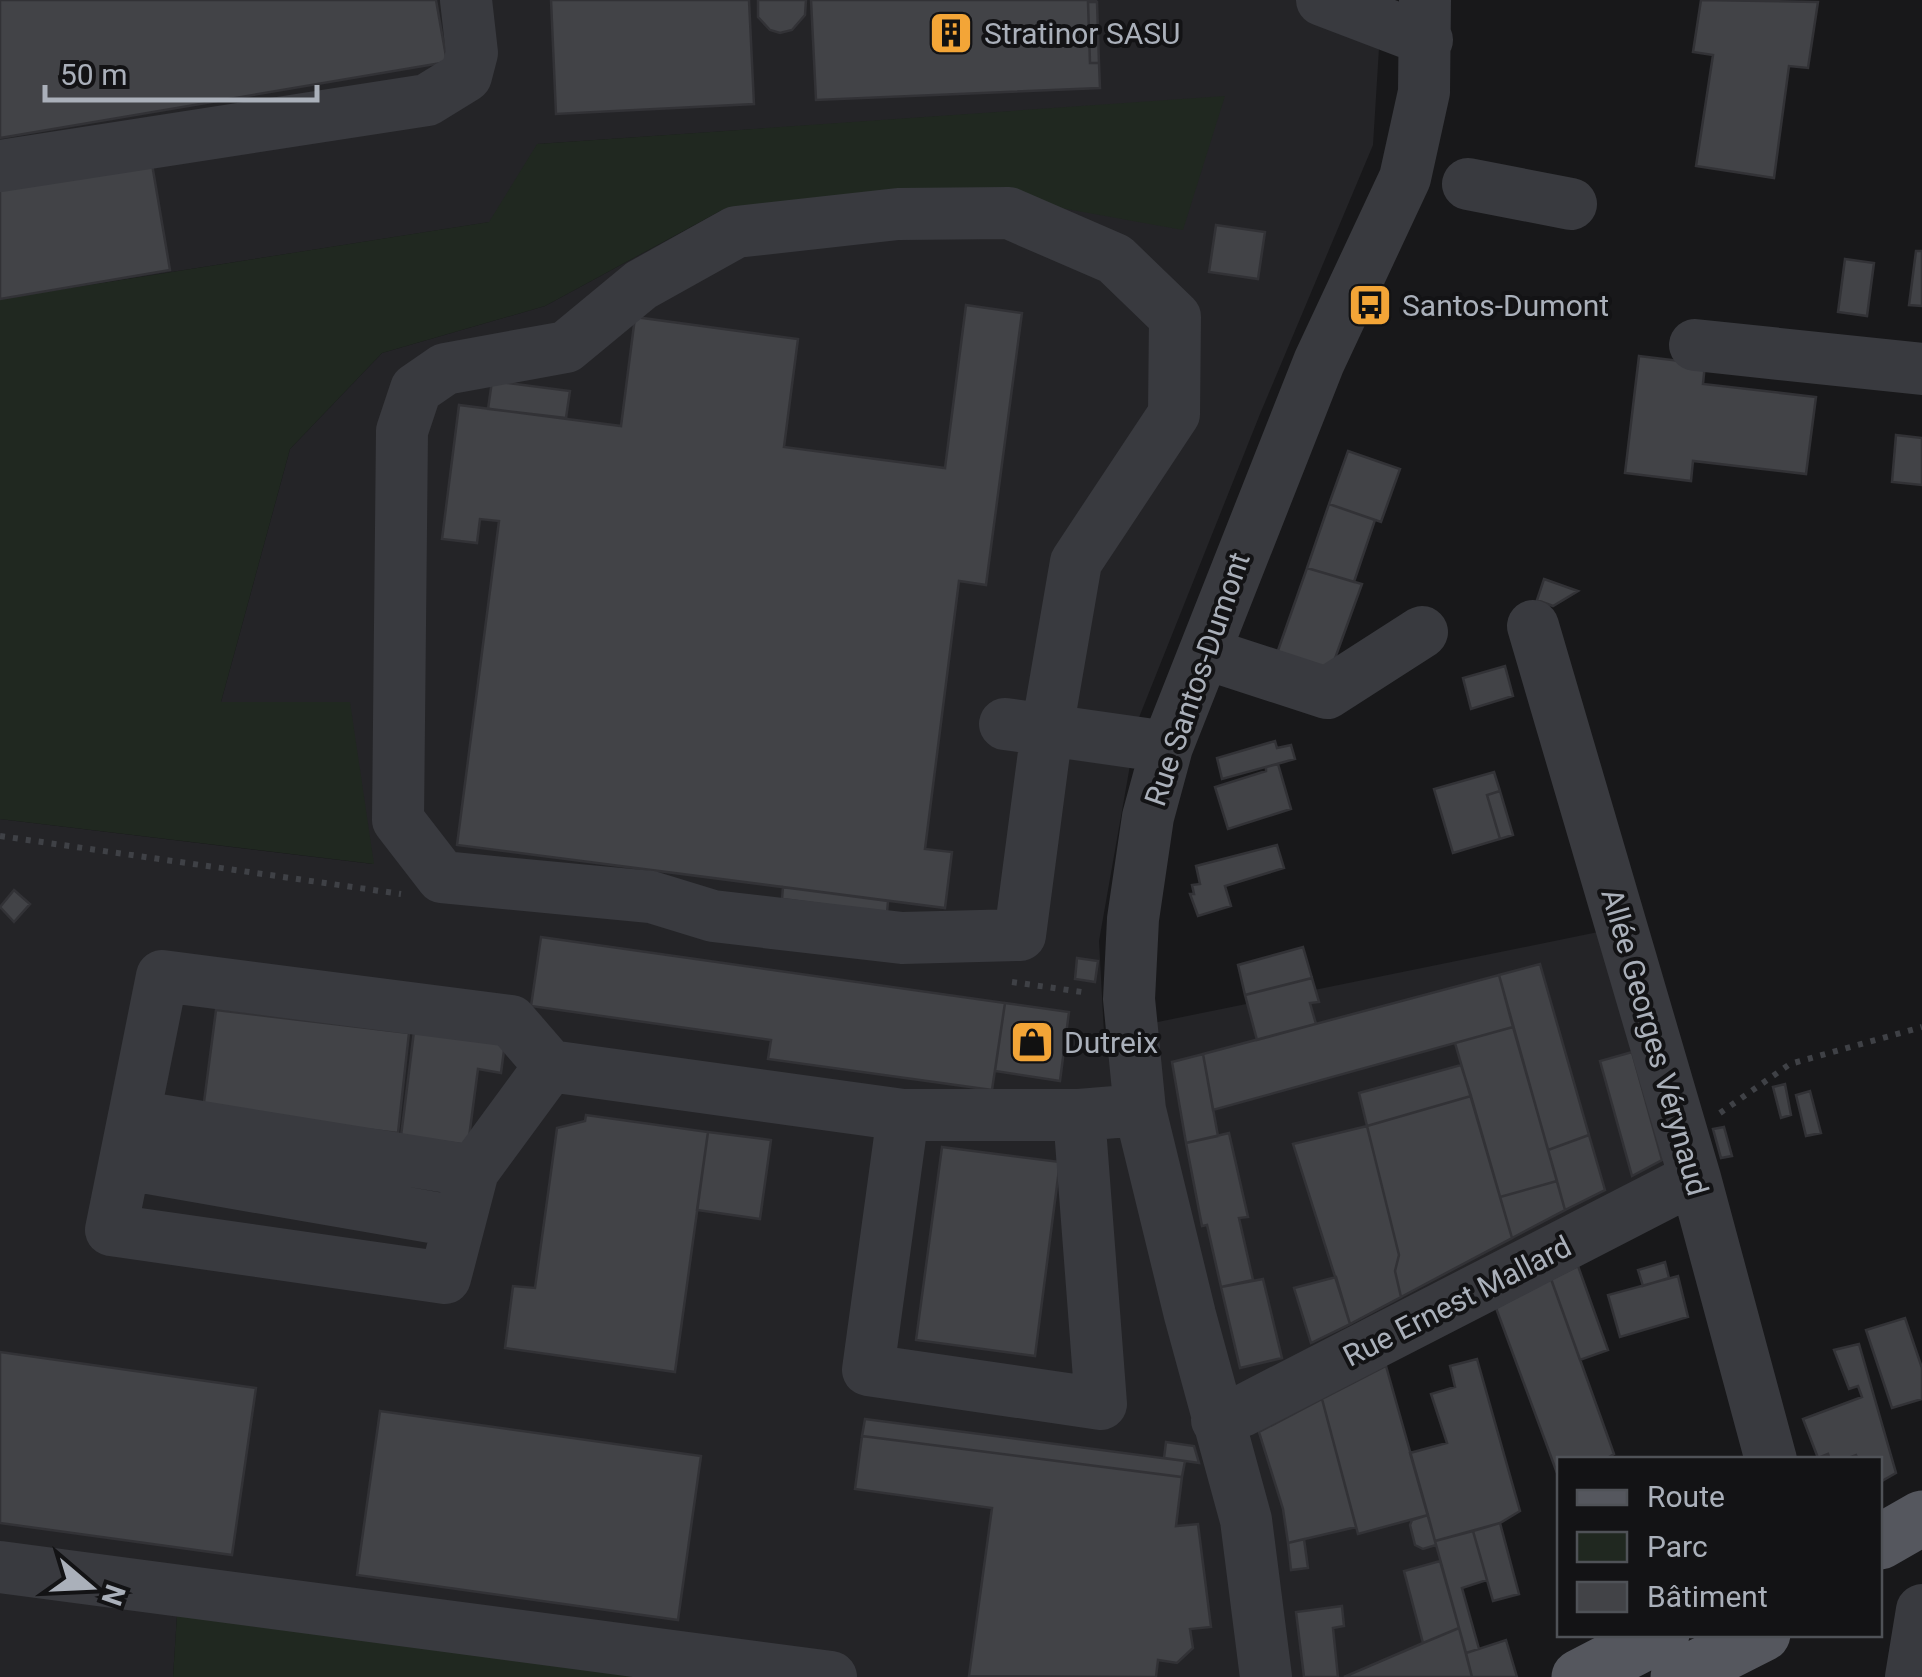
<svg xmlns="http://www.w3.org/2000/svg" width="1922" height="1677" viewBox="0 0 1922 1677" font-family="Roboto,sans-serif">
  <rect width="100%" height="100%" fill="#18181a"/>
  <path fill="#242427" d="M0 0H1382L1373 145 1260 414 1138 720 1099 941 1104 1033 1603 931 1668 1167 1370 1325 1483 1677H686L178 1601 173 1677H0V819L373 864 221 702 290 449 382 353 545 306 724 209 1224 97 538 144 490 222 0 299Z"/>
  <path fill="#202820" d="M1225 96 1183 230 1010 199 724 209 545 306 382 353 290 449 221 702H350L374 864 0 819V299L489 222 537 144Z
    M178 1600 686 1677H173Z"/>
  <path fill="#424347" stroke="#323236" stroke-width="2.5" d="M0 0H436L447 62 0 138Z
    M551 0H749L754 104 556 114Z
    M758 0H806L805 15 792 30 780 33 770 30 758 17Z
    M811 0H1097L1088 2 1090 63H1099L1100 88 816 100Z
    M1701 0 1818 2 1808 68 1789 66 1774 178 1696 166 1713 55 1693 52Z
    M1088 2H1097L1099 63H1090Z
    M151 158 170 270 0 299V183Z
    M1216 225 1265 232 1258 279 1209 272Z
    M1916 251H1922V306L1909 305Z
    M1845 259 1874 263 1867 316 1838 312Z
    M966 305 1022 313 986 585 959 581 925 849 952 852 945 908 457 845 499 521 480 519 477 543 442 539 459 405 621 426 635 317 798 339 784 447 945 468Z
    M1639 356 1705 364 1703 384 1816 397 1806 474 1693 461 1691 481 1625 473Z
    M492 381 570 391 566 418 488 409Z
    M1896 435 1922 438V485L1892 482Z
    M1348 451 1400 469 1381 522 1329 504Z
    M1329 504 1375 520 1354 582 1307 568Z
    M1307 568 1362 584 1329 675 1276 656Z
    M1544 579 1578 591 1553 606 1537 600Z
    M1505 666 1513 696 1471 709 1463 678Z
    M1275 741 1277 748 1291 745 1295 759 1222 779 1217 758Z
    M1278 764 1291 809 1228 829 1215 787 1266 771V767Z
    M1494 772 1500 791 1487 795 1500 839 1453 853 1434 789Z
    M1500 791 1513 835 1500 839 1487 795Z
    M1277 845 1284 868 1225 886 1231 906 1198 916 1190 894H1194L1192 885 1200 884 1196 866Z
    M783 887 888 901 887 913 782 899Z
    M14 890 30 904 14 922 0 907Z
    M541 937 1005 1003 992 1090 768 1059 771 1040 531 1006Z
    M1303 947 1312 978 1245 995 1238 965Z
    M1077 958 1098 961 1095 982 1075 979Z
    M1540 964 1589 1135 1548 1150 1499 975Z
    M1499 975 1513 1027 1213 1110 1203 1054Z
    M1312 978 1319 1002 1310 1003 1316 1024 1257 1040 1245 995Z
    M1005 1003 1069 1012 1060 1081 995 1071Z
    M216 1010 409 1033 398 1133 203 1110Z
    M1513 1027 1557 1181 1500 1197 1455 1043Z
    M414 1031 505 1043 501 1073 478 1069 468 1145 401 1136Z
    M1632 1052 1662 1160 1632 1176 1600 1061Z
    M1203 1054 1218 1136 1186 1143 1172 1062Z
    M1461 1065 1471 1096 1367 1126 1359 1093Z
    M1785 1084 1791 1115 1781 1118 1773 1087Z
    M1810 1091 1821 1133 1806 1136 1796 1095Z
    M1471 1096 1512 1238 1401 1297 1395 1271 1399 1255 1367 1126Z
    M586 1115 708 1132 675 1372 505 1348 513 1286 535 1288 557 1128 585 1121Z
    M1367 1126 1399 1255 1395 1271 1401 1297 1350 1324 1293 1144Z
    M1724 1127 1732 1156 1721 1158 1713 1129Z
    M708 1132 771 1140 760 1219 697 1210Z
    M1229 1133 1248 1217 1239 1218 1253 1280 1221 1287 1207 1225 1202 1226 1186 1143Z
    M1589 1135 1605 1190 1565 1210 1548 1150Z
    M942 1147 1060 1162 1035 1356 916 1340Z
    M1557 1181 1565 1210 1512 1238 1500 1197Z
    M1665 1262 1669 1278 1643 1286 1638 1270Z
    M1578 1266 1608 1350 1580 1360 1551 1279Z
    M1678 1276 1688 1317 1620 1337 1608 1295Z
    M1336 1277 1350 1324 1311 1343 1294 1288Z
    M1263 1279 1282 1358 1240 1368 1221 1287Z
    M1551 1279 1614 1454 1604 1460H1560V1481L1496 1308Z
    M1905 1318 1922 1368V1399L1892 1408 1866 1330Z
    M1859 1344 1896 1473 1880 1482V1460H1858L1856 1455 1843 1460H1830L1828 1454 1818 1458 1803 1419 1862 1397 1858 1386 1849 1389 1834 1350Z
    M0 1352 256 1388 232 1555 0 1523Z
    M1477 1359 1520 1511 1500 1523 1435 1541 1410 1453 1447 1443 1431 1394 1455 1387 1450 1366Z
    M1386 1366 1428 1515 1358 1534 1322 1399Z
    M1322 1399 1356 1527 1288 1543 1283 1509 1259 1432Z
    M380 1411 701 1456 678 1620 357 1575Z
    M865 1419 1185 1461 1182 1477 862 1436Z
    M862 1436 1182 1477 1176 1526 1198 1524 1211 1627 1190 1629 1193 1648 1177 1663 1158 1660 1156 1677 969 1676 992 1508 855 1489Z
    M1166 1442 1194 1446 1199 1463 1164 1458Z
    M1428 1515 1436 1545 1423 1549 1415 1545 1410 1525 1412 1520Z
    M1500 1523 1519 1594 1493 1601 1473 1531Z
    M1473 1531 1487 1580 1462 1588 1479 1649 1466 1653 1435 1541Z
    M1304 1539 1308 1568 1291 1570 1288 1543Z
    M1440 1561 1459 1628 1423 1643 1404 1571Z
    M1342 1606 1344 1626 1333 1628 1338 1677H1304L1296 1612Z
    M1459 1628 1472 1677H1344L1423 1643Z
    M1506 1640 1517 1677H1472L1466 1653Z"/>
  <g fill="none" stroke-linecap="round" stroke-linejoin="round">
    <path stroke="#3f4146" stroke-width="6" stroke-dasharray="5 8" stroke-linecap="butt" d="M0 836 401 894
      M1012 982 1089 993
      M1720 1113 1790 1064 1922 1027"/>
    <path stroke="#393a3f" stroke-width="52" d="M1322 0 1427 40
      M0 166 427 100 466 76 472 53 466 0
      M1468 184 1571 204
      M1009 213 1115 259 1175 317 1174 414 1076 562 1047 730 1020 935 902 938 713 916 651 897 442 877 398 820 402 431 416 389 445 369 566 347 641 285 736 232 898 214Z
      M1695 345 1922 369
      M1533 626 1695 1178 1771 1460
      M1204 653 1327 693 1422 632
      M1005 724 1167 747
      M903 1115 868 1370 1101 1404 1079 1115
      M134 1116 162 976 511 1021 550 1066
      M125 1164 459 1222
      M473 1171 134 1116 111 1230 445 1278 473 1171 550 1066 903 1115H1079L1140 1110
      M1217 1420 1244 1410 1695 1178
      M0 1567 831 1677
      M1266 1677 1246 1520 1190 1315 1140 1110 1129 999 1133 919 1148 817 1167 747 1319 362 1405 178 1424 92 1425 0
      M1911 1677 1922 1610"/>
    <path stroke="#55575e" stroke-width="55" d="M1880 1542 1922 1518
      M1579 1677 1662 1634
      M1678 1677 1763 1634"/>
  </g>
  <defs>
    <g id="building-square" transform="scale(2.25)"><rect x="-9" y="-9" width="18" height="18" rx="4" fill="#f3a537" stroke="#131315"/><path d="M-4-6H4V6H1V3H-1V6H-4ZM-2.5-4.3h1.7v1.8h-1.7ZM.8-4.3h1.7v1.8H.8ZM-2.5-1h1.7V.8h-1.7ZM.8-1h1.7V.8H.8Z" fill="#111"/></g>
    <g id="bus-square" transform="scale(2.25)"><rect x="-9" y="-9" width="18" height="18" rx="4" fill="#f3a537" stroke="#131315"/><path d="M-5-6H5V4H4V6H2V4H-2V6H-4V4H-5ZM-3.5-4V0h7V-4ZM-3.5 1.2v1.5H-2V1.2ZM2 1.2v1.5H3.5V1.2Z" fill="#111"/></g>
    <g id="shop-square" transform="scale(2.25)"><rect x="-9" y="-9" width="18" height="18" rx="4" fill="#f3a537" stroke="#131315"/><path d="M-5-2.5h2.3a2.7 3.5 0 0 1 5.4 0H5L5.5 6h-11ZM-1.5-2.5h3a1.5 2.3 0 0 0-3 0Z" fill="#111"/></g>
  </defs>
  <g fill-rule="evenodd">
    <use href="#building-square" x="951" y="33"/>
    <use href="#bus-square" x="1370" y="305"/>
    <use href="#shop-square" x="1032" y="1042"/>
  </g>
  <g text-anchor="middle" dominant-baseline="central" stroke-width="8" stroke-linejoin="round" paint-order="stroke">
    <g font-size="30" fill="#aab0ba" stroke="#131315" text-anchor="start">
      <text x="984" y="33">Stratinor SASU</text>
      <text x="1402" y="305">Santos-Dumont</text>
      <text x="1064" y="1042">Dutreix</text>
    </g>
    <g font-size="30" fill="#aab0ba" stroke="#131315">
      <text transform="translate(1197 679) rotate(-71)">Rue Santos-Dumont</text>
      <text transform="translate(1655 1042) rotate(74)">Allée Georges Vérynaud</text>
      <text transform="translate(1457 1301) rotate(-27)">Rue Ernest Mallard</text>
    </g>
  </g>
  <rect x="1557" y="1457" width="325" height="180" fill="#131315" stroke="#4f5257" stroke-width="2.5"/>
  <rect x="1577" y="1490" width="50" height="15" fill="#55575e" stroke="#4f5257" stroke-width="2.5"/>
  <text x="1647" y="1507" font-size="30" fill="#aab0ba">Route</text>
  <rect x="1577" y="1532" width="50" height="30" fill="#202820" stroke="#4f5257" stroke-width="2.5"/>
  <text x="1647" y="1557" font-size="30" fill="#aab0ba">Parc</text>
  <rect x="1577" y="1582" width="50" height="30" fill="#424347" stroke="#4f5257" stroke-width="2.5"/>
  <text x="1647" y="1607" font-size="30" fill="#aab0ba">Bâtiment</text>
  <g transform="translate(90 1587) rotate(109)" stroke="#131315" stroke-width="8" paint-order="stroke">
  <path d="M0-8L18 38L0 25L-18 38Z" fill="#aab0ba"/>
  <text y="-15" font-size="28" font-weight="bold" text-anchor="middle" fill="#aab0ba">N</text>
  </g>
  <path d="M45 85v15h272v-15" fill="none" stroke="#aab0ba" stroke-width="5"/>
  <text x="60" y="85" font-size="30" fill="#aab0ba" stroke="#131315" stroke-width="8" paint-order="stroke">50 m</text>
</svg>
